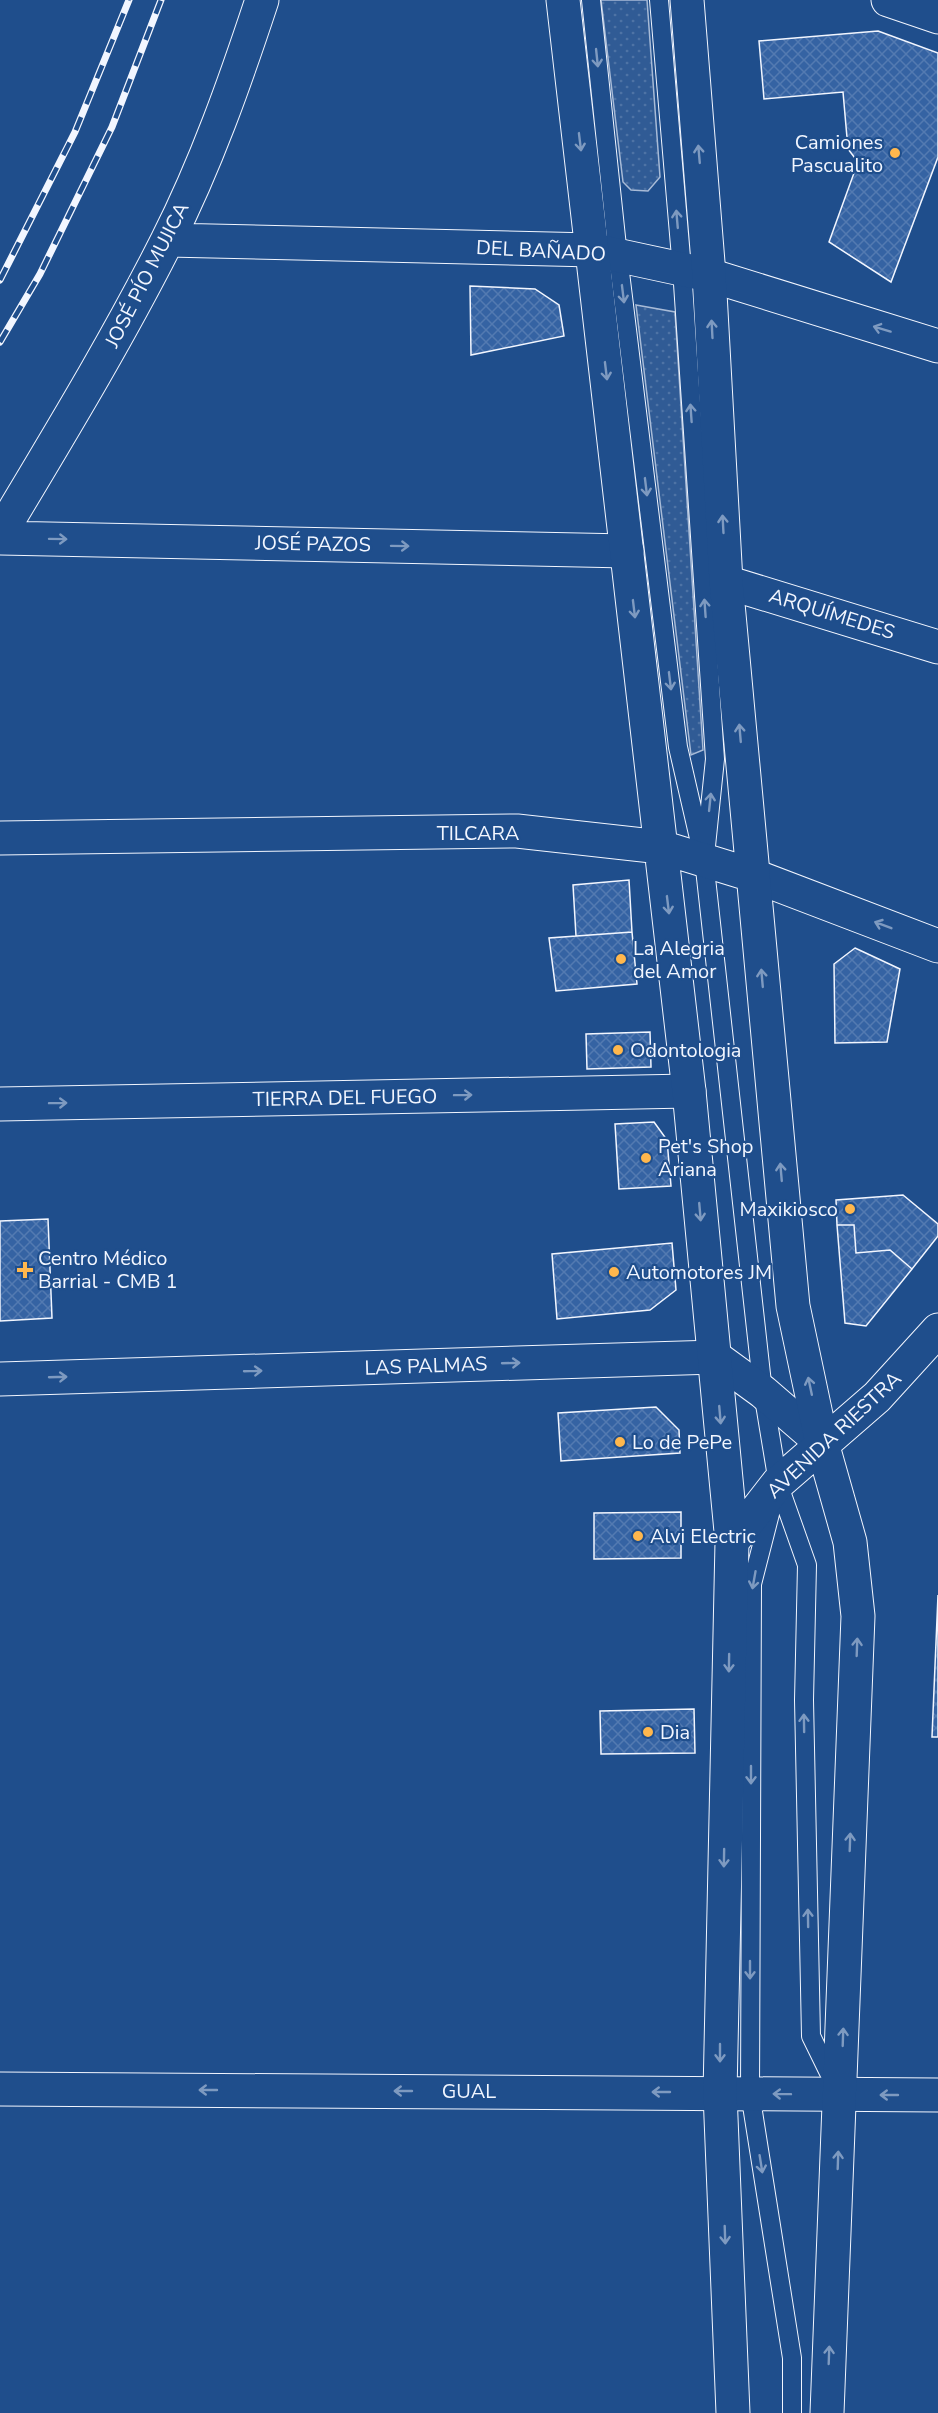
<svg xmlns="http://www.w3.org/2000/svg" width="938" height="2413" viewBox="0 0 938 2413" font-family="'Nunito Sans',sans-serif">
  <defs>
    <pattern id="grass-dots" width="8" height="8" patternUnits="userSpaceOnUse" patternTransform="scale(1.5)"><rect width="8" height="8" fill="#305b95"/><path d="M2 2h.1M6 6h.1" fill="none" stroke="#4e73a5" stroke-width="1.8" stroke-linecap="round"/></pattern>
    <pattern id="building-cross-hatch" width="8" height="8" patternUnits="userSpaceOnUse" patternTransform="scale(1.5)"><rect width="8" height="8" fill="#3563a3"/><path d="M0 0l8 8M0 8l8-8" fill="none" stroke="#537ab1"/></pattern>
  </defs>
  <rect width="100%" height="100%" fill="#1f4e8c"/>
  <path fill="url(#grass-dots)" stroke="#a8bbd7" stroke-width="1.5" d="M601 0H647L660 177 648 191 631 190 623 182Z
    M636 305 675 312 703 750 691 755Z"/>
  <path fill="url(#building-cross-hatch)" stroke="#f2f6ff" stroke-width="1.5" d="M878 31 938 53V157L891 282 829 242 858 162 848 149 843 92 764 99 759 41Z
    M470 286 535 289 559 305 564 336 471 355Z
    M629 880 632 932 576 936 573 885Z
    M632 932 637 984 556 991 549 938Z
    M855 948 900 969 887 1042 835 1043 834 964Z
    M650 1032 651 1067 587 1069 586 1034Z
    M654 1122 667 1140 671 1186 619 1189 615 1124Z
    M903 1195 938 1224V1236L912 1269 890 1250 856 1253 854 1225H837L836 1200Z
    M48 1219 52 1318 0 1321V1221Z
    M837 1225H854L856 1253 890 1250 912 1269 866 1326 845 1323Z
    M672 1243 676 1290 650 1310 557 1319 552 1254Z
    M656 1407 679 1430 680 1453 561 1461 558 1413Z
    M681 1512V1558L594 1559V1513Z
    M938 1595V1737H932Z
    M694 1709 695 1753 601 1754 600 1711Z"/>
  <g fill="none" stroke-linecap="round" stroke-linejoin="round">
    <g stroke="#f2f6ff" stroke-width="20">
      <path id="lane" d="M591 0 618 256 678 747 704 860 763 1392 778 1483 807 1565 804 1700 811 2036 834 2083
        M659 0 682 269 715 759 706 846
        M773 1502 752 1584 750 2093 792 2358V2413"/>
    </g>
    <g stroke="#f2f6ff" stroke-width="35">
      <path id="street" d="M888 0 938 17
        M168 240 593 250 709 275 938 346
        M0 534C58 437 116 342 167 241 206 164 235 82 262 0
        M0 538 627 551
        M726 582 938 647
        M752 875 938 946
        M0 1104 689 1091
        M0 1379 715 1357 763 1392 822 1443
        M0 2089 938 2095"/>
    </g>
    <g stroke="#f2f6ff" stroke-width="35">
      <path id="secondary" d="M563 0 689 1091 732 1542 720 2093 733 2413
        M687 0 709 275 726 582 793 1306 822 1443 850 1542 858 1616 827 2413
        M0 838 517 831 661 847 752 875
        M732 1542 778 1483 877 1397 938 1330"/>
    </g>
    <use href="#lane" stroke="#1f4e8c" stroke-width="18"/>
    <use href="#street" stroke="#1f4e8c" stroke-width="33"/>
    <use href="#secondary" stroke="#1f4e8c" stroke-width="33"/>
    <g stroke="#f2f6ff" stroke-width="7">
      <path id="rail" d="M0 280 75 132 129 0
        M0 342 40 274 112 127 161 0"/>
    </g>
    <use href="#rail" stroke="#1f4e8c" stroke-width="4.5" stroke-dasharray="14" stroke-linecap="butt"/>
  </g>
  <defs><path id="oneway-shaft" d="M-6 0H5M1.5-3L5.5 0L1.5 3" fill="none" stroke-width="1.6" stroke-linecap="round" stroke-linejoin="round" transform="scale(1.5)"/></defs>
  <g stroke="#7e9ac0">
    <use href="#oneway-shaft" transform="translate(597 58) rotate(84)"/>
    <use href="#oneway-shaft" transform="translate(580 142) rotate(83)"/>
    <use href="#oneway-shaft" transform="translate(699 154) rotate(-95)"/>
    <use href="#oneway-shaft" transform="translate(677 219) rotate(-95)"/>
    <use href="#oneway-shaft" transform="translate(623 294) rotate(83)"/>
    <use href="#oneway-shaft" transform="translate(712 329) rotate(-93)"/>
    <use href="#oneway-shaft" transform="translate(882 329) rotate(-163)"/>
    <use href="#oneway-shaft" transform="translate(606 371) rotate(83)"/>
    <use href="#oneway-shaft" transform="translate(691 413) rotate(-94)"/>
    <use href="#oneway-shaft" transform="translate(646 487) rotate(83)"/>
    <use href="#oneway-shaft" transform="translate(723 524) rotate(-93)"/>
    <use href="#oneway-shaft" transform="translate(58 539) rotate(1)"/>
    <use href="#oneway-shaft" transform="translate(400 546) rotate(1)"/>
    <use href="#oneway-shaft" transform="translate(705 608) rotate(-94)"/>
    <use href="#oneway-shaft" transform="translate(634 609) rotate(83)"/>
    <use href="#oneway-shaft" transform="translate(670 681) rotate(83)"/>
    <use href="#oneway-shaft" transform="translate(740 733) rotate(-95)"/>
    <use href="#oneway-shaft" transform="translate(710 802) rotate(-84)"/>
    <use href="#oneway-shaft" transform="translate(668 905) rotate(83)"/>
    <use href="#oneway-shaft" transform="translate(883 925) rotate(-159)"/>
    <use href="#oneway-shaft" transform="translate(762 978) rotate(-95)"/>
    <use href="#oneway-shaft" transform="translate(463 1095) rotate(-1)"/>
    <use href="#oneway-shaft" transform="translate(58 1103) rotate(-1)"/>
    <use href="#oneway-shaft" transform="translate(781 1172) rotate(-95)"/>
    <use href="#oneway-shaft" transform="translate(700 1212) rotate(85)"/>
    <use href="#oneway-shaft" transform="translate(511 1363) rotate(-2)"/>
    <use href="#oneway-shaft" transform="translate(253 1371) rotate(-2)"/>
    <use href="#oneway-shaft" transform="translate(58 1377) rotate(-2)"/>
    <use href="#oneway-shaft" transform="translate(810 1386) rotate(-102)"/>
    <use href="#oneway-shaft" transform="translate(720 1415) rotate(85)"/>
    <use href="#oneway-shaft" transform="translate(754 1580) rotate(100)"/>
    <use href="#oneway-shaft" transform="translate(857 1647) rotate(-88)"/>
    <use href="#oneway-shaft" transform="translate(729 1663) rotate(91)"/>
    <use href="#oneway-shaft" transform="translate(804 1723) rotate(-91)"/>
    <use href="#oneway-shaft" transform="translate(751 1775) rotate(90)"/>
    <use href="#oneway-shaft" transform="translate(850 1842) rotate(-88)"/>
    <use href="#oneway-shaft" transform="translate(724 1858) rotate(91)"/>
    <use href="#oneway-shaft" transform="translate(808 1918) rotate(-91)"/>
    <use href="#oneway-shaft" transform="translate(750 1970) rotate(90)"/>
    <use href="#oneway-shaft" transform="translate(843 2037) rotate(-88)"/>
    <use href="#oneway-shaft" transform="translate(720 2053) rotate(90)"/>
    <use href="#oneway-shaft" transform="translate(208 2090) rotate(-180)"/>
    <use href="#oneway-shaft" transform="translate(403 2091) rotate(-180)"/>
    <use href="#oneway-shaft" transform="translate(661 2092) rotate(-180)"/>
    <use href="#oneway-shaft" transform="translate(782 2094) rotate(-179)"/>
    <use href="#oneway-shaft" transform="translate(889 2095) rotate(180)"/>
    <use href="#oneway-shaft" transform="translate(838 2160) rotate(-88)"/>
    <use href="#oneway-shaft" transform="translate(761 2164) rotate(81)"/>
    <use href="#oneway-shaft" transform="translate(725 2235) rotate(88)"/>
    <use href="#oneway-shaft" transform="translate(829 2355) rotate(-88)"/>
  </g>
  <g fill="#ffb74d" stroke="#1f4e8c" stroke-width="2">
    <circle cx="895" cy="153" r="6"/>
    <circle cx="621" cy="959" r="6"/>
    <circle cx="618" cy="1050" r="6"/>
    <circle cx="646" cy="1158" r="6"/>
    <circle cx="850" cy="1209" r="6"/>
    <path d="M22 1261h6v6h6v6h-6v6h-6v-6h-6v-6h6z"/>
    <circle cx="614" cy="1272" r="6"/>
    <circle cx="620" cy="1442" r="6"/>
    <circle cx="638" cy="1536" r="6"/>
    <circle cx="648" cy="1732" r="6"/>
  </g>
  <g text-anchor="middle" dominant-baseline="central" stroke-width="4.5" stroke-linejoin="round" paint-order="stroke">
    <g font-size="20" fill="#f2f6ff" stroke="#1f4e8c" text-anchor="start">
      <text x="883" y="142" text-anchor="end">Camiones<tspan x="883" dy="23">Pascualito</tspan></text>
      <text x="633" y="948">La Alegria<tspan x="633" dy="23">del Amor</tspan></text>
      <text x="630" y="1050">Odontologia</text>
      <text x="658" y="1146">Pet's Shop<tspan x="658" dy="23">Ariana</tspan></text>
      <text x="838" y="1209" text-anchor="end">Maxikiosco</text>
      <text x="38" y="1258">Centro Médico<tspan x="38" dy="23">Barrial - CMB 1</tspan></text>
      <text x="626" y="1272">Automotores JM</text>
      <text x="632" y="1442">Lo de PePe</text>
      <text x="650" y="1536">Alvi Electric</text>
      <text x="660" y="1732">Dia</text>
    </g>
    <g font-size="20" fill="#f2f6ff" stroke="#1f4e8c">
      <text transform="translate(541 251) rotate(3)">DEL BAÑADO</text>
      <text transform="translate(147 275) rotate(-63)">JOSÉ PÍO MUJICA</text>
      <text transform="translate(313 544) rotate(1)">JOSÉ PAZOS</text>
      <text transform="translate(832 614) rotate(17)">ARQUÍMEDES</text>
      <text x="478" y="833">TILCARA</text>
      <text transform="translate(345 1098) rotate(-1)">TIERRA DEL FUEGO</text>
      <text transform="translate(426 1366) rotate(-2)">LAS PALMAS</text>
      <text transform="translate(834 1435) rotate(-43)">AVENIDA RIESTRA</text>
      <text x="469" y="2091">GUAL</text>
    </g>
  </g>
</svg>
